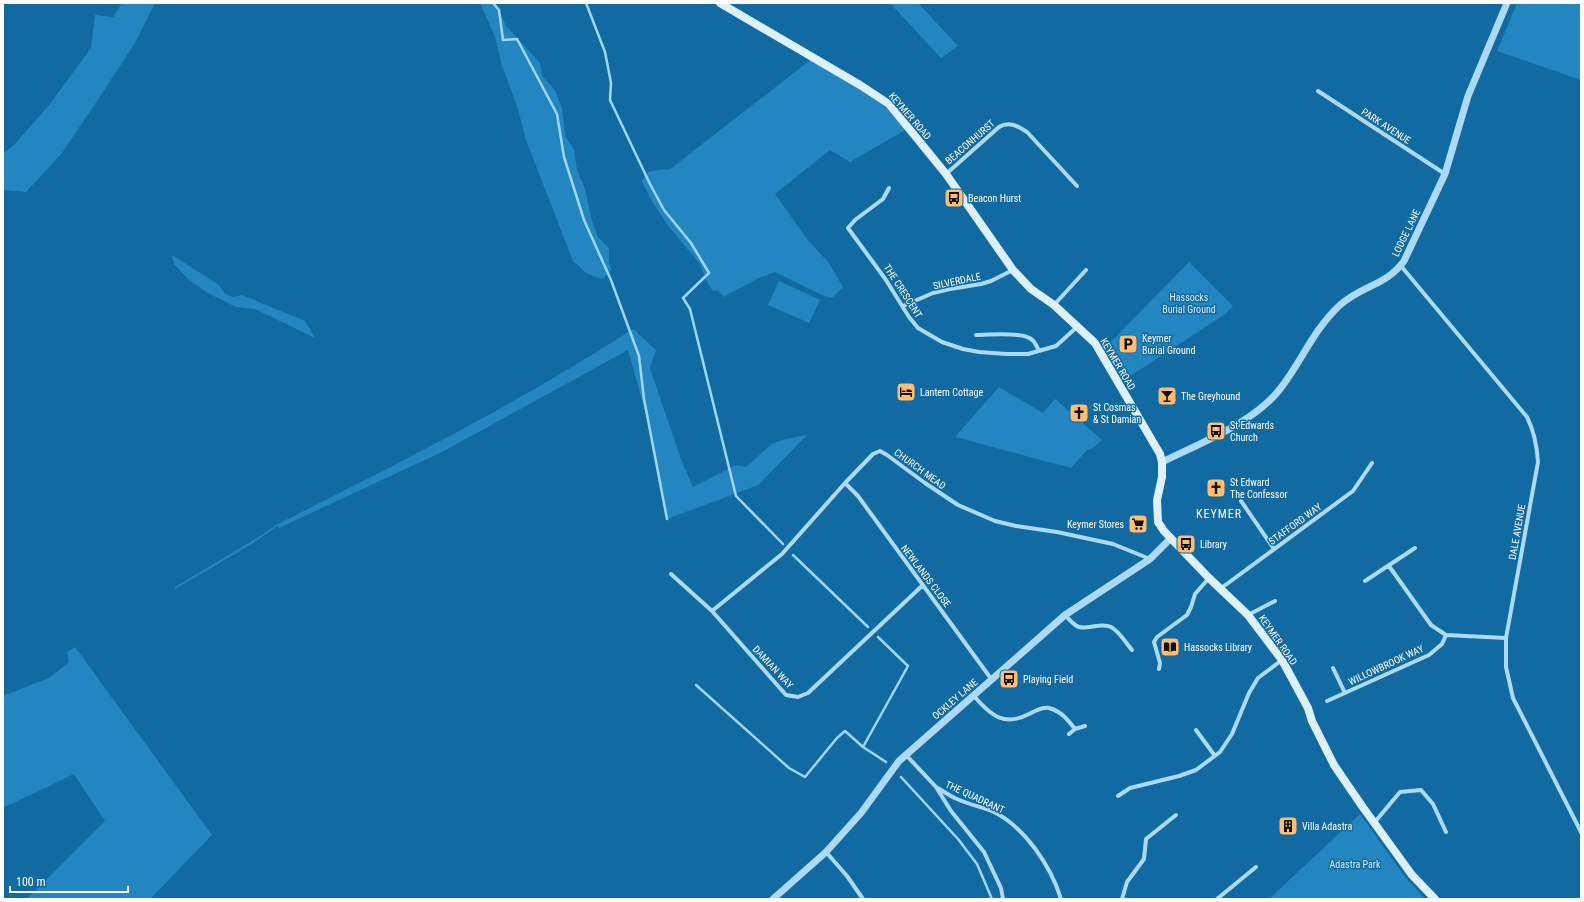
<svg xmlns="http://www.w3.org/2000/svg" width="1584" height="902" viewBox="0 0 1584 902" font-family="'Roboto Condensed',sans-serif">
  <rect width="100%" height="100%" fill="#126aa2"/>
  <path fill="#2486c0" d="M122 3H155L135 43 99 98 62 153 26 192 3 190V153L13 146 50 104 91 48 95 15 113 17Z
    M480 3H495L506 26 540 63 542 76 555 90 562 108 565 136 574 150 577 170 585 189 592 221 598 237 609 248V263L612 270 602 279 586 273 573 261 526 140 517 106 502 66 495 37Z
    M890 3H918L958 46 941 58Z
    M1517 3H1581V80L1497 51Z
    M813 58 881 98 907 129 850 162 830 150 775 194 807 239 828 262 843 287 832 298 822 295 775 272 759 278 723 297 718 290 713 291 708 284 700 264 666 223 650 198 642 181 648 172 664 169 669 170Z
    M172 255 219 285 225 294 233 297 242 295 305 321 315 338 255 309 236 307 206 292 188 279 174 264Z
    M1189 262 1233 306 1224 315 1121 382 1103 350Z
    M779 281 820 300 809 323 768 305Z
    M633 329 656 350 650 368 682 462 693 487 736 465 746 467 772 444 785 439 807 435 758 485 667 519 649 425 628 350 442 452 279 528 277 526 252 544 175 589V587L262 535 276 525C397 464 519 403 633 329Z
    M999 387 1043 413 1055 399 1102 440 1093 448 1087 450 1071 468 955 437Z
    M75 647 212 835 150 899H27L105 821 74 774 3 808V696L49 678 69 662 67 652Z
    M1360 814 1406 878 1425 899H1269Z"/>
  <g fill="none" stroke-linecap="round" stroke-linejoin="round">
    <path stroke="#9ed7f8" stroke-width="2.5" d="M493 3 499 10 503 40 517 39 557 114 564 157 584 220 611 280 639 356 644 399 667 519
      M586 3 605 52 611 83 610 100 650 184 664 210 691 243 709 273 683 298 690 309 736 496 783 544
      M793 555 868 627
      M696 685 789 768 805 777 837 738 845 731 863 747 886 762
      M863 747 908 666 878 637
      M901 777 958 839 977 864 992 899"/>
    <path stroke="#acdaf5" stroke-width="4" d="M1318 91 1445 174
      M946 174 999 127C1009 121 1018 126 1027 132L1077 186
      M889 188 883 199 855 220 848 228 886 280 909 317 918 328 942 342 963 349 979 352 1007 354H1028L1056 346 1077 327
      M1401 266 1527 417C1534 431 1537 446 1538 462L1506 638V667L1513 698 1581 832
      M1054 305 1086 270
      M903 306 933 293 950 289 981 284 991 281 1013 270
      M976 335C990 335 1014 332 1027 337 1034 339 1036 345 1039 351
      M845 483 858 496 992 680
      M1241 501 1274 549
      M1389 566 1431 625 1446 635 1506 638
      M671 574 712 611 786 695 798 697 808 693 923 585
      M1365 581 1415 548
      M1220 589 1353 491 1372 463
      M712 611 782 554 845 483 873 454 880 451 887 455 925 483 958 505 995 521 1016 526 1057 532 1113 544 1150 559
      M1065 615C1069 619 1073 625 1079 627 1088 630 1101 622 1111 627 1119 631 1126 643 1132 650
      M1248 615 1275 601
      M1333 668 1345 693
      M1159 669 1160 663 1154 642 1157 637 1187 615 1191 607 1195 594 1209 578
      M974 696C992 717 1005 727 1031 713 1037 710 1043 707 1049 708 1061 711 1068 720 1075 729
      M1327 701 1429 655 1442 644 1446 635
      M1196 730 1215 756
      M1069 734 1075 729 1085 726
      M906 755 936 787 951 811 984 852 1001 888 1003 899
      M936 787C943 791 950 796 957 799 968 804 981 807 992 811 1024 826 1051 866 1061 899
      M1118 796 1130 788 1179 776 1196 770 1220 752 1232 734 1249 693 1258 678 1282 660
      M1374 823 1400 792 1421 790 1433 804 1446 832
      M826 852 847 876 863 899
      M1122 899 1127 882 1144 859 1146 839 1176 815
      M1217 899 1256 867"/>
    <path stroke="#acdaf5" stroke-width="7" d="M1162 462C1200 443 1254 423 1280 389 1302 361 1313 330 1340 305 1362 285 1386 286 1404 261L1445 174 1468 96 1507 3
      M773 899 826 852 861 813 899 761 1065 615 1150 559 1171 538"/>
    <path stroke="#dcf0fe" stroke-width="8" d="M720 3 860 85 889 104 946 174 1013 270 1031 289 1054 305 1095 343 1160 454 1162 462V477L1157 500 1158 522 1164 531 1209 578 1248 615 1282 660 1308 708 1312 721 1334 765 1362 806 1412 875 1435 899"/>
  </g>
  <defs>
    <g id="bus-square" transform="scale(1)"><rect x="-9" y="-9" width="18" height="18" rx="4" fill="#ffbd70" stroke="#126aa2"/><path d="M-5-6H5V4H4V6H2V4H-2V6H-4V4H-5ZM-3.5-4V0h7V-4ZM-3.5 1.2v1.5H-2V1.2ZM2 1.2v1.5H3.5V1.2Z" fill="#111"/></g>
    <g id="parking-square" transform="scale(1)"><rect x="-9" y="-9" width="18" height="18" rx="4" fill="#ffbd70" stroke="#126aa2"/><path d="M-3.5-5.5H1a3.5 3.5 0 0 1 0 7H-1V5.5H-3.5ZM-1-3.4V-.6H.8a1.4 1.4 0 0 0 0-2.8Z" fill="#111"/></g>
    <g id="hotel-square" transform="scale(1)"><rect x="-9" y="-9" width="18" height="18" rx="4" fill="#ffbd70" stroke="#126aa2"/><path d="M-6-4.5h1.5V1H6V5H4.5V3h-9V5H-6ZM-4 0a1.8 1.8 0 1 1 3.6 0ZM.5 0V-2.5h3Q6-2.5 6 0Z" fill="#111"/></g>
    <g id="bar-square" transform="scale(1)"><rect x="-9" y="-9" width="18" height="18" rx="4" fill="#ffbd70" stroke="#126aa2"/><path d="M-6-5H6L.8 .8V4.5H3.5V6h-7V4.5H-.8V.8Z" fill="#111"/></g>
    <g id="church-square" transform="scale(1)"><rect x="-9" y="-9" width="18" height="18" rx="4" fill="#ffbd70" stroke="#126aa2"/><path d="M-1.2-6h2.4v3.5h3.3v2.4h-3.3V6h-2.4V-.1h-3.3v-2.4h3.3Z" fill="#111"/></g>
    <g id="supermarket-square" transform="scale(1)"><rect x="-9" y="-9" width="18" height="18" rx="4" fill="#ffbd70" stroke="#126aa2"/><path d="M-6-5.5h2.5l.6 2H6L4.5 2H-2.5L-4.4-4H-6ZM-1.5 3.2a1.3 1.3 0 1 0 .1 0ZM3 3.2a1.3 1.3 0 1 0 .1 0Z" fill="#111"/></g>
    <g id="library-square" transform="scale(1)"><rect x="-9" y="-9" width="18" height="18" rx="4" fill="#ffbd70" stroke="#126aa2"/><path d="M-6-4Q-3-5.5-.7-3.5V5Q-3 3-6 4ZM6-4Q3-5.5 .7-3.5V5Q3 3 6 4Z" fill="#111"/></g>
    <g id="building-square" transform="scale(1)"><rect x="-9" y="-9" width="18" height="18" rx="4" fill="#ffbd70" stroke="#126aa2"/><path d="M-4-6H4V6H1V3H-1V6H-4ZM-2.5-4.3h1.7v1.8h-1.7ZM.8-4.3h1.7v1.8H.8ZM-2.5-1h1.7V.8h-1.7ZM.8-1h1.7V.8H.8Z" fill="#111"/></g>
  </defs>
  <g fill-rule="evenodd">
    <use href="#bus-square" x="954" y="198"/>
    <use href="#parking-square" x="1128" y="344"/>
    <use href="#hotel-square" x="906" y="392"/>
    <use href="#bar-square" x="1167" y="396"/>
    <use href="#church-square" x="1079" y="413"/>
    <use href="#bus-square" x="1216" y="431"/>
    <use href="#church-square" x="1216" y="488"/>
    <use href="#supermarket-square" x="1138" y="524"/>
    <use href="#bus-square" x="1186" y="544"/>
    <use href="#library-square" x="1170" y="647"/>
    <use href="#bus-square" x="1009" y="679"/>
    <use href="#building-square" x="1288" y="826"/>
  </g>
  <g text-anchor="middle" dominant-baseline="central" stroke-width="3" stroke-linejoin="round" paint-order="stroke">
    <g font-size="10" fill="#fff" stroke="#126aa2">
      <text transform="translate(910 116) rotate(49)">KEYMER ROAD</text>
      <text transform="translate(1386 126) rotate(33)">PARK AVENUE</text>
      <text transform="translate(970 142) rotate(-41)">BEACONHURST</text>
      <text transform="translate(1406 233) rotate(-64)">LODGE LANE</text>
      <text transform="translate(957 281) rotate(-12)">SILVERDALE</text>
      <text transform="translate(903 291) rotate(57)">THE CRESCENT</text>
      <text transform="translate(1118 364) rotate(59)">KEYMER ROAD</text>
      <text transform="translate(920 469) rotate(36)">CHURCH MEAD</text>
      <text transform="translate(1295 524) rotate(-36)">STAFFORD WAY</text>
      <text transform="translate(1517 532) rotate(-80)">DALE AVENUE</text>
      <text transform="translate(926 576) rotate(53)">NEWLANDS CLOSE</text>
      <text transform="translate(1278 640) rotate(55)">KEYMER ROAD</text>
      <text transform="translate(1386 665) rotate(-25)">WILLOWBROOK WAY</text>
      <text transform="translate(773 667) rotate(47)">DAMIAN WAY</text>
      <text transform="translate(955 699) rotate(-41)">OCKLEY LANE</text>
      <text transform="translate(975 797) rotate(25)">THE QUADRANT</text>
    </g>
    <g font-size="10" fill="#fff" stroke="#126aa2" text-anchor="start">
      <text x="968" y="198">Beacon Hurst</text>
      <text x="1142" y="338">Keymer<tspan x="1142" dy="12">Burial Ground</tspan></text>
      <text x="920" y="392">Lantern Cottage</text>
      <text x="1181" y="396">The Greyhound</text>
      <text x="1093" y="407">St Cosmas<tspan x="1093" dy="12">&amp; St Damian</tspan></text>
      <text x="1230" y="425">St Edwards<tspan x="1230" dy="12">Church</tspan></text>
      <text x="1230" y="482">St Edward<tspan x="1230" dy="12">The Confessor</tspan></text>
      <text x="1124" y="524" text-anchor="end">Keymer Stores</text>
      <text x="1200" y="544">Library</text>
      <text x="1184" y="647">Hassocks Library</text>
      <text x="1023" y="679">Playing Field</text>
      <text x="1302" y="826">Villa Adastra</text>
    </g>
    <g font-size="10" fill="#d5effe" stroke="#126aa2">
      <text x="1189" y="297">Hassocks<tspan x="1189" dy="12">Burial Ground</tspan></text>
      <text x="1355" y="864">Adastra Park</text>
    </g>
    <g font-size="12" letter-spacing="1" fill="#fff" stroke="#126aa2">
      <text x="1219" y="514">KEYMER</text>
    </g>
  </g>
  <rect width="1584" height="902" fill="none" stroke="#ffffff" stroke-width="8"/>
  <path d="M10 886v6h118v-6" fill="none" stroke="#ffffff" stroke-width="2"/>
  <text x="16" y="886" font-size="12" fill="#ffffff" stroke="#126aa2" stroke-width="3" paint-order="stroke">100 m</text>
</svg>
